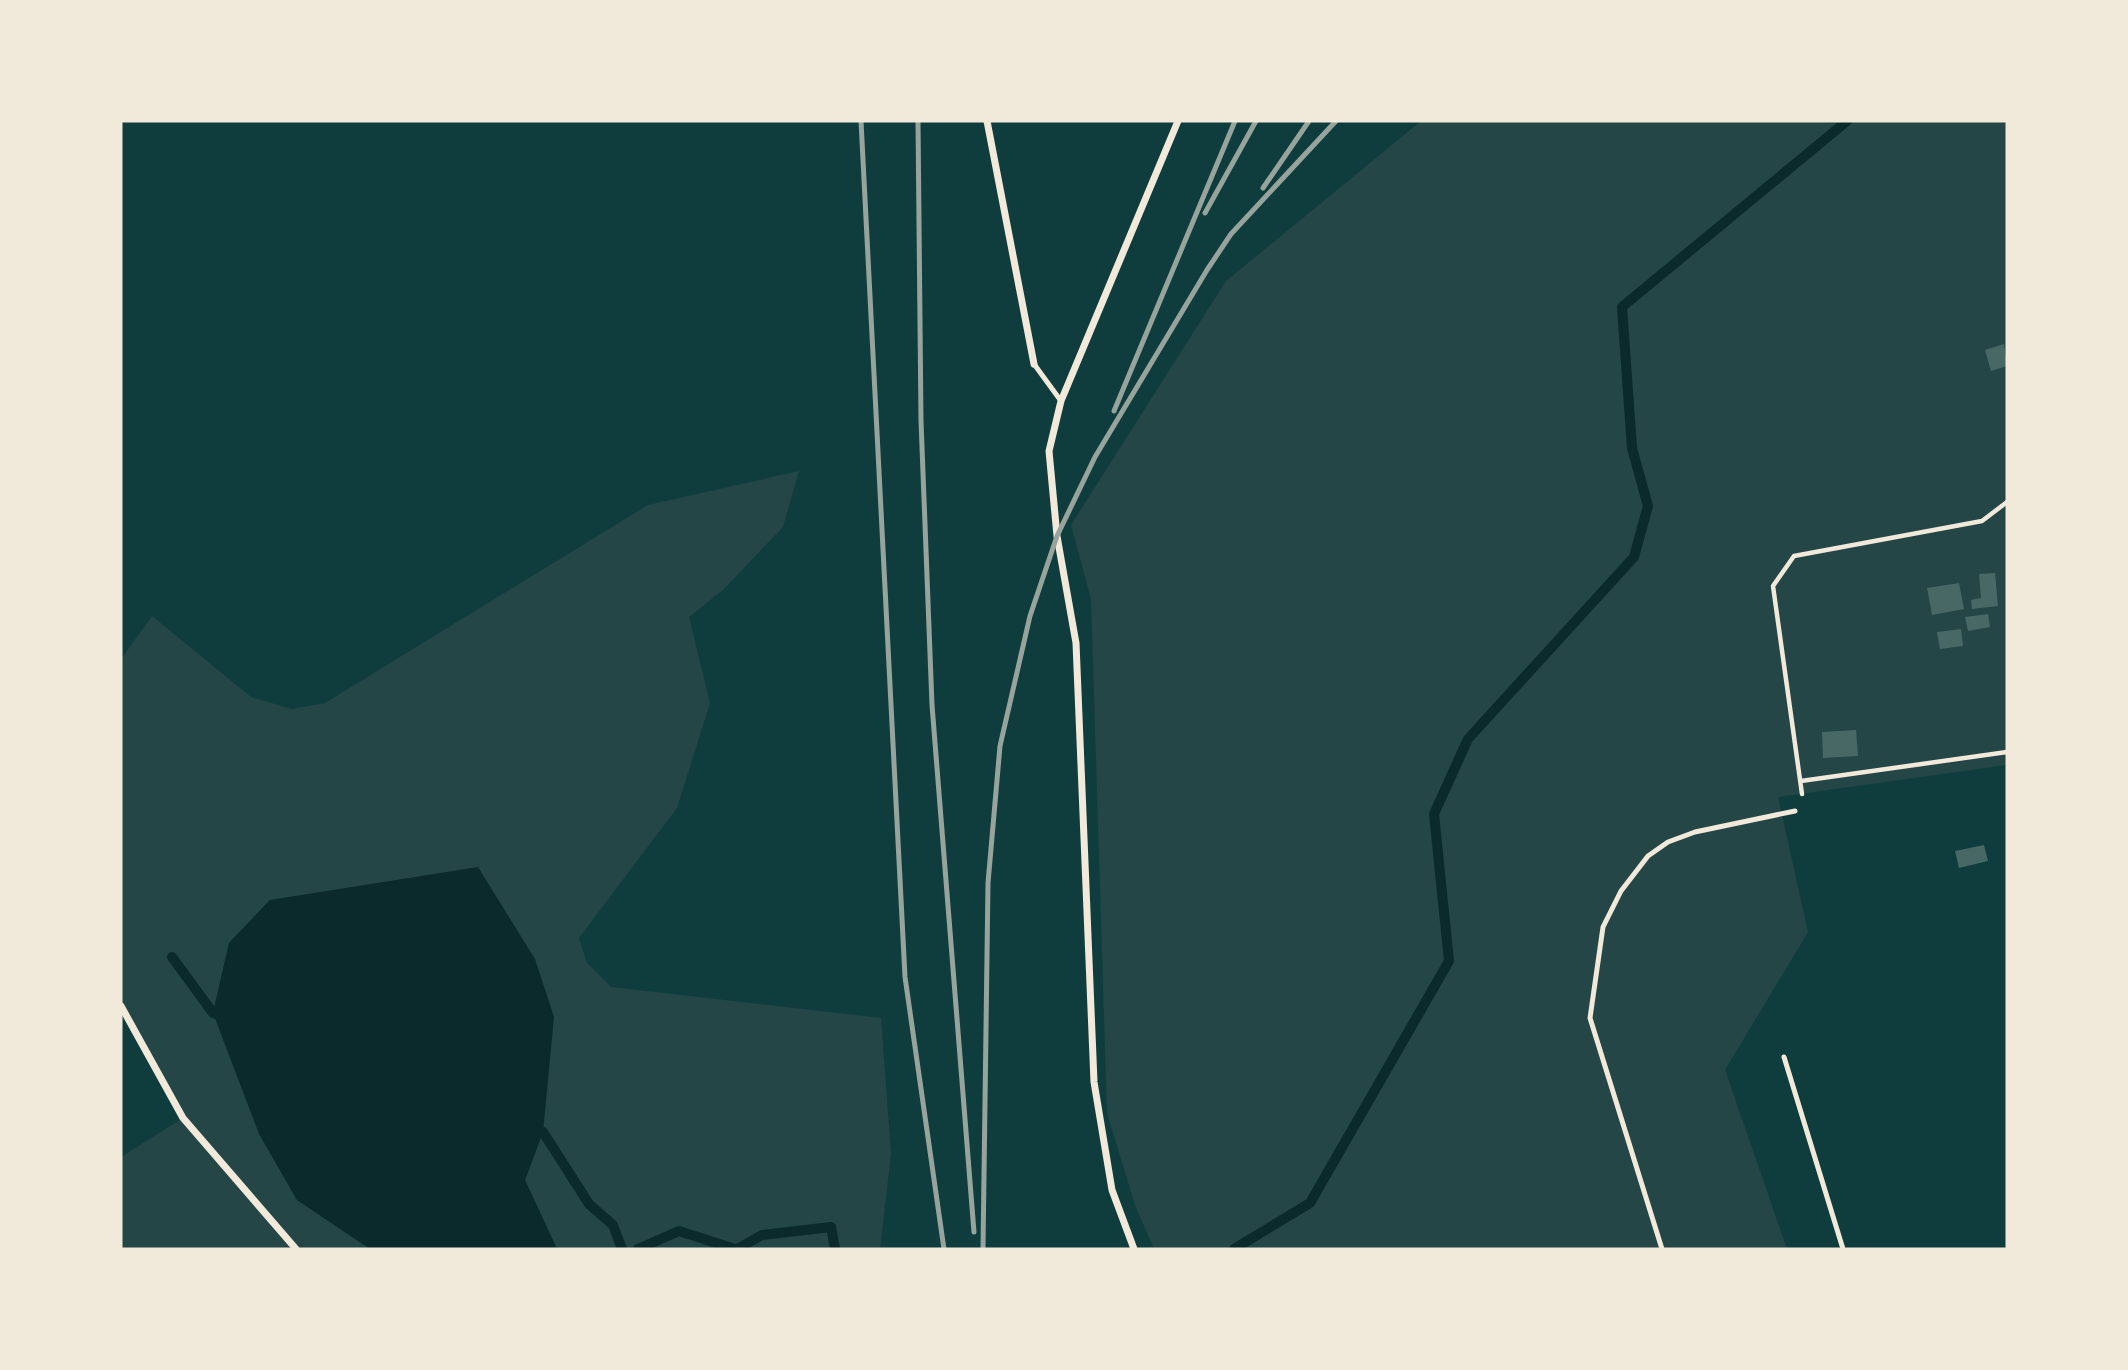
<svg xmlns="http://www.w3.org/2000/svg" width="2128" height="1370" viewBox="0 0 2128 1370" font-family="Inter,sans-serif">
  <rect width="100%" height="100%" fill="#0f3d3e"/>
  <path fill="#244646" d="M1421 121H2007V765L1778 797 1808 932 1725 1070 1787 1249H1154L1135 1205 1107 1113 1091 599 1071 525 1226 281Z
    M799 471 783 527 723 590 689 617 710 703 677 808 579 938 587 963 611 987 881 1018 891 1154 880 1249H557L525 1180 543 1132 270 900 229 943 213 1013 297 1200 370 1249H121V1157L183 1118 121 1006V659L152 616 251 697 292 709 325 703 648 505Z"/>
  <path fill="#0a2a2b" d="M478 867 535 959 554 1017 543 1132 525 1180 557 1249H370L297 1200 259 1134 213 1013 229 943 270 900Z"/>
  <g fill="none" stroke-linecap="round" stroke-linejoin="round">
    <path stroke="#0a2a2b" stroke-width="10" d="M172 957 213 1013 224 1017
      M532 1128 543 1132 589 1204 613 1225 622 1249
      M638 1249 679 1231 735 1249
      M737 1249 762 1235 831 1227 835 1249
      M1234 1249 1310 1203 1449 961 1434 814 1468 739 1634 557 1648 506 1632 448 1622 307 1847 121"/>
  </g>
  <path fill="#486865" d="M2004 344 2007 366 1991 371 1985 350Z
    M1995 573 1998 606 1972 609 1971 600 1981 598 1979 574Z
    M1959 583 1964 609 1932 615 1927 588Z
    M1988 614 1990 627 1968 631 1965 617Z
    M1961 629 1963 646 1940 649 1937 632Z
    M1856 730 1858 756 1823 758 1822 732Z
    M1984 845 1988 861 1959 868 1955 851Z"/>
  <g fill="none" stroke-linecap="round" stroke-linejoin="round">
    <path stroke="#f1e9da" stroke-width="4.5" d="M1801 781 2007 752
      M1802 794 1773 586 1794 556 1982 521 2007 502"/>
    <path stroke="#f1e9da" stroke-width="5" d="M1034 364 1061 401
      M1784 1057 1843 1249
      M1662 1249 1590 1018 1603 927 1621 891 1648 856 1668 842 1695 832 1795 811"/>
    <path stroke="#f1e9da" stroke-width="7" d="M987 121 1034 364
      M121 1006 183 1118 296 1249
      M1134 1249 1112 1190 1094 1082 1076 643 1057 536 1049 451 1061 401 1178 121"/>
    <path stroke="#97a49c" stroke-width="5" d="M861 121 905 977 944 1249
      M918 121 921 421 932 705 974 1232
      M1263 188 1309 121
      M1205 213 1256 121
      M1114 411 1235 121
      M983 1249 988 883 1000 746 1030 616 1057 536 1095 457 1207 270 1231 234 1336 121"/>
  </g>
  <rect width="2128" height="1370" fill="none" stroke="#f1e9da" stroke-width="245"/>
</svg>
